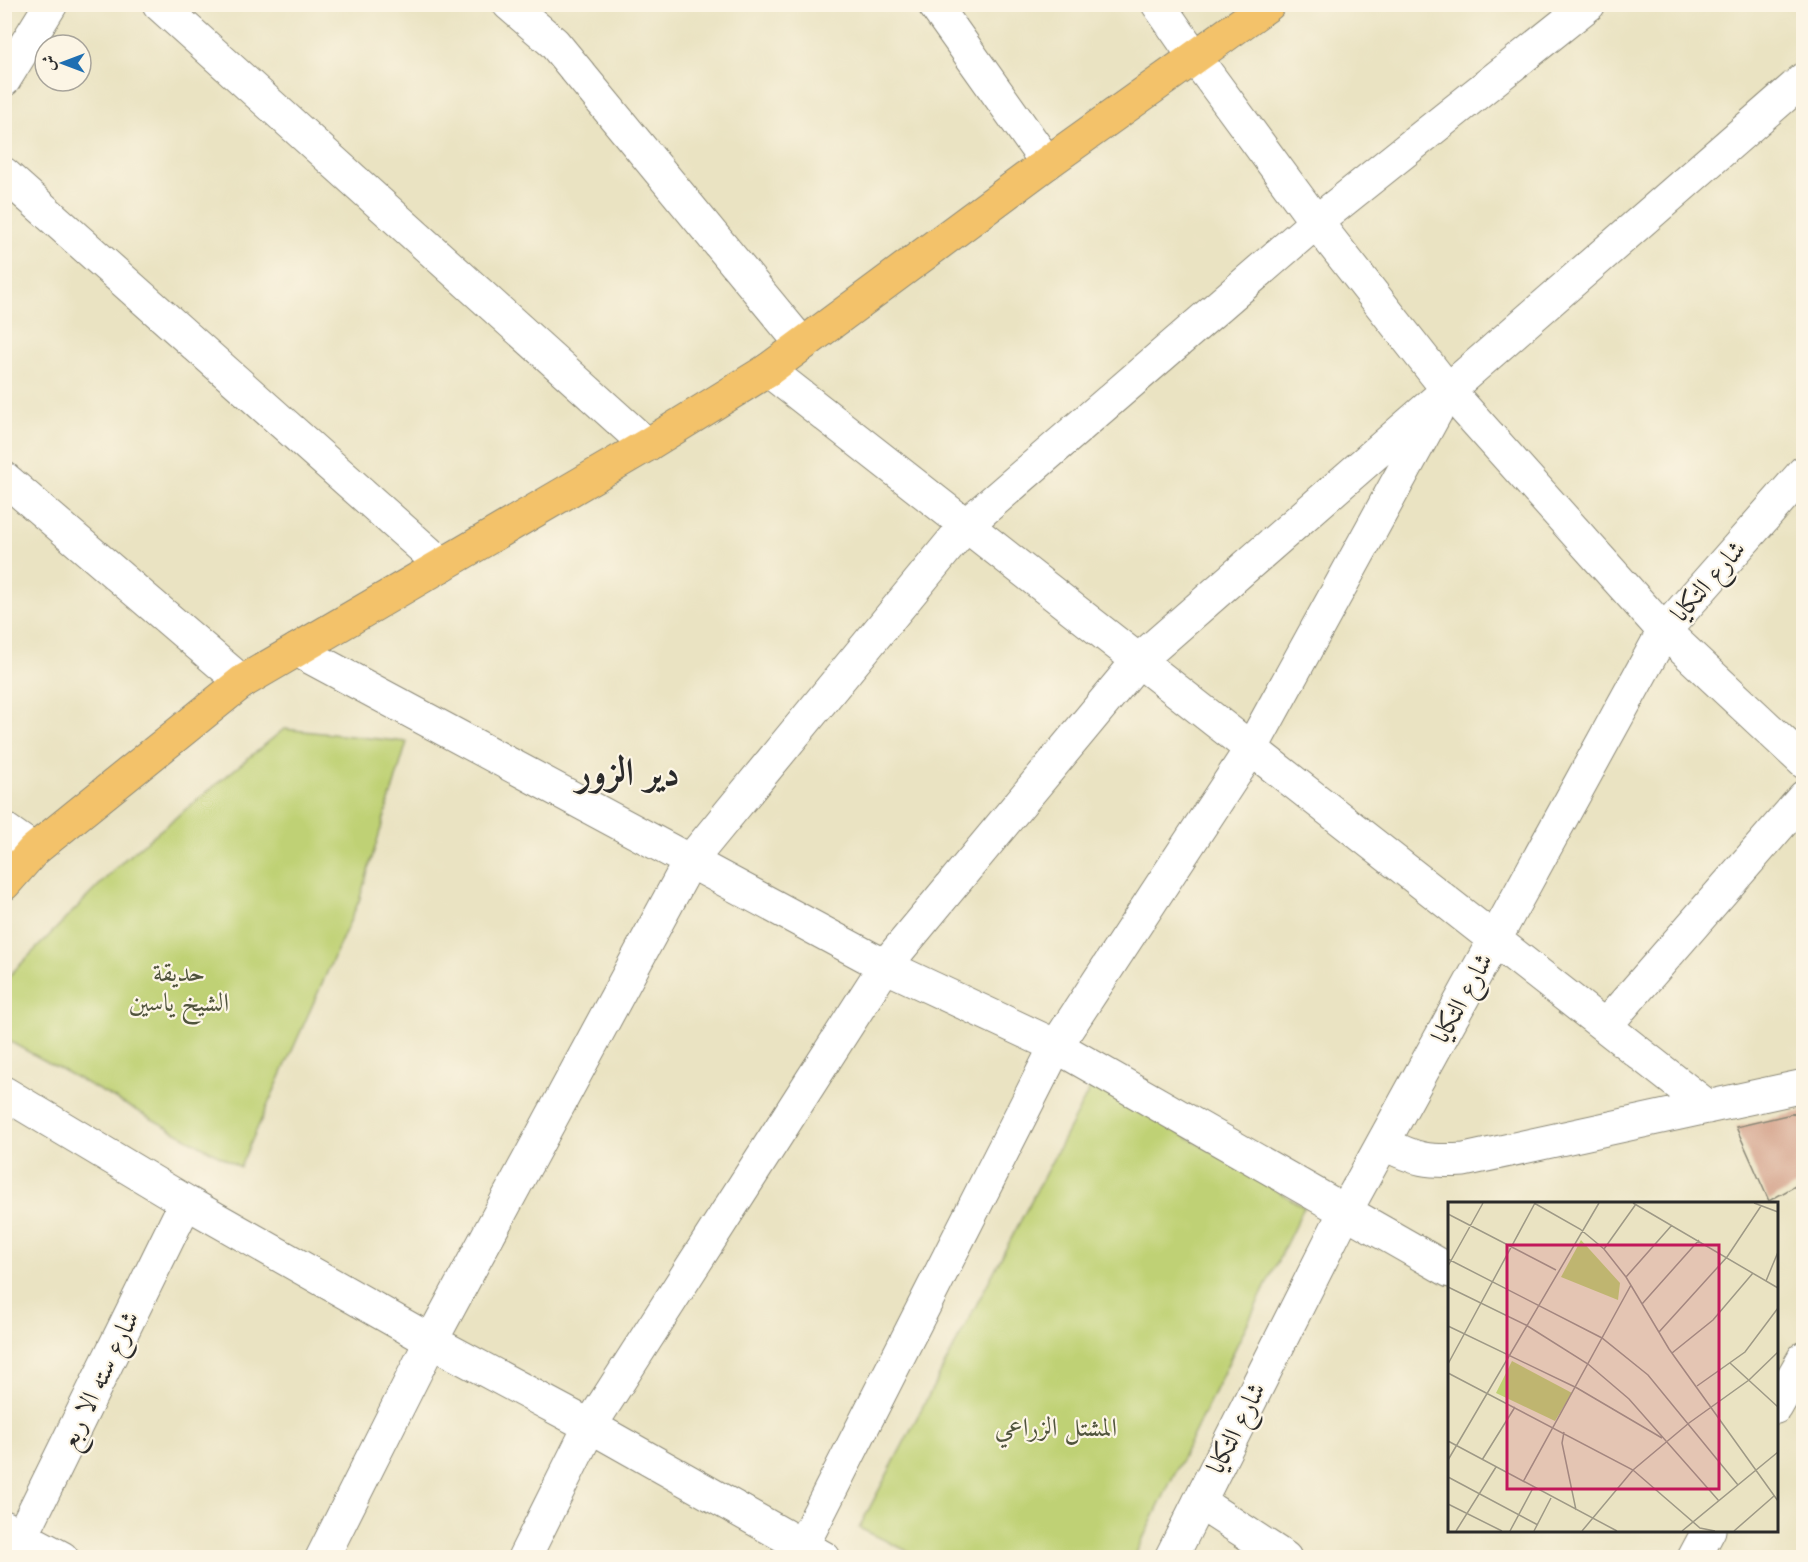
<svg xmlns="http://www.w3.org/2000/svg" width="1808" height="1562" viewBox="0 0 1808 1562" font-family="Cardo,Amiri,serif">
  <rect width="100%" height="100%" fill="#fcf5e5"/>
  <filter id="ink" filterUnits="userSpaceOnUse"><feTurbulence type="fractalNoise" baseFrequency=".0167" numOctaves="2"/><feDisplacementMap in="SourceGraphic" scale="12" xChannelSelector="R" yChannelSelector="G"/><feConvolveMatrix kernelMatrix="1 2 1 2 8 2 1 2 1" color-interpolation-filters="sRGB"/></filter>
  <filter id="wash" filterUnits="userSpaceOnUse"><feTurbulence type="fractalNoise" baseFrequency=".008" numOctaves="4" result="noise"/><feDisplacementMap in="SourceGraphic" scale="24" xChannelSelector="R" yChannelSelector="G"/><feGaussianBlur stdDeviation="1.35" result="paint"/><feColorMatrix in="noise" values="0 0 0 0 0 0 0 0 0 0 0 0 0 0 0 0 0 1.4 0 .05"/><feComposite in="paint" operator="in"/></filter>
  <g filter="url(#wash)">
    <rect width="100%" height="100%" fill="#eae3c2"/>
    <path fill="#bfd174" stroke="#757e50" stroke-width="1.5" d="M284 729 407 742 359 901 240 1167 5 1039V980L125 859Z
      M1094 1081 1304 1207 1134 1557H920L859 1528Z"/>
    <g id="blocks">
      <path fill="#d29e86" d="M1804 1111V1181L1769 1201 1736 1127Z"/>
    </g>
  </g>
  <g filter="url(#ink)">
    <use href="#blocks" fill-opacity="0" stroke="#8a8776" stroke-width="1.5"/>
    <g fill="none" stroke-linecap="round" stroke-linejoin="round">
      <g stroke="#8a8776" stroke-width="35">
        <path id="minor" d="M159 4 647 445
          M509 4 554 43 802 344
          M934 4 1047 163
          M1158 4 1194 56 1316 222 1448 390 1664 631 1804 762
          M4 80 51 4
          M4 174 442 565
          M768 370 1708 1107
          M4 478 242 682
          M297 650 885 966 1056 1046 1450 1271
          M4 829 34 850
          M1605 1026 1804 797
          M4 1093 186 1202 431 1341 590 1426 824 1558
          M1383 1143C1416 1160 1427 1162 1464 1160L1804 1086
          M1776 1407 1804 1358
          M1199 1502 1285 1558
          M4 1527 62 1558
          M11 1558 186 1202
          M322 1558 431 1341 690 861 966 525 1316 222 1589 4
          M524 1558 590 1426 885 966 1139 660 1804 79
          M796 1558 1056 1046 1251 749 1437 410
          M1171 1558 1345 1212 1664 631 1804 472
          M1694 1558 1709 1530"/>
      </g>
      <g stroke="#8a8776" stroke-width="35">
        <path id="major" d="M4 884 34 850 242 682 647 445 768 370 1047 163 1269 4"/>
      </g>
      <use href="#minor" stroke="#fff" stroke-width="33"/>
      <use href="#major" stroke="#f3c26a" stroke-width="33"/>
    </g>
  </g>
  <g text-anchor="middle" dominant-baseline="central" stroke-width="4.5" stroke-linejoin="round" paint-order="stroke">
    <g font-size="26" fill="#2b2b2b" stroke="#fcf5e5">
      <text transform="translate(1708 581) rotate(-49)">شارع التكايا</text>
      <text transform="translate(1462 998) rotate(-61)">شارع التكايا</text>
      <text transform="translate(99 1380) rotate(-64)">شارع سته الا ربع</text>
      <text transform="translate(1236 1428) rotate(-63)">شارع التكايا</text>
    </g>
    <g font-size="26" fill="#50543d" stroke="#fcf5e5">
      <text x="179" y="972">حديقة<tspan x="179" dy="30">الشيخ ياسين</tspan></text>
      <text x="1056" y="1427">المشتل الزراعي</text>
    </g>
    <g font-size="38" font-weight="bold" fill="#2b2b2b" stroke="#fcf5e5">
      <text x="628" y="773">دير الزور</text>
    </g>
  </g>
  <g transform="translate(1448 1202)">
    <rect width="330" height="330" fill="#eae3c2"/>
    <path d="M133 38 172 81 170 98 113 75ZM64 159 124 191 107 219 48 191Z" fill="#bfd174"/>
    <path fill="none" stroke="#9e9986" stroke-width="1.5" d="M86 1 132 27 156 47 178 75 221 147 330 299M185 1 330 86M306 1 330 10M0 12 108 68M156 47 188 2M0 57 154 136 200 173 290 283M0 64 35 1M178 75 224 23M318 79 330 50M0 85 78 123 140 162 181 197 271 299M194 102 251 38M0 124 129 186 214 236M211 130 279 55 313 4M224 151 265 118 305 71M282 161 330 205M0 162 87 1M0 171 185 268 252 326 267 329M249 184 297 150 330 106M116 230 114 241 128 308M0 239 169 329M0 258 151 1M34 258 67 205M0 275 90 323M75 280 183 83M0 302 54 329M8 329 48 265M62 329 85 286M86 329 103 296M134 329 185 268 241 221 301 178 330 150M234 329 330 250M286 329 326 294"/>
    <path fill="#c2185b" fill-opacity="0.15" stroke="#c2185b" stroke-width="3" d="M59 43H271V287H59Z"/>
    <rect width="330" height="330" fill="none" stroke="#2b2b2b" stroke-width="3"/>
  </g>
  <rect width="1808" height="1562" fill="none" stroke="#fcf5e5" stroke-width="24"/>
  <g transform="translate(63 63) rotate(270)"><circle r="28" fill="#fcf5e5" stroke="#a8a49b" stroke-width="1.5"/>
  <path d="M0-4.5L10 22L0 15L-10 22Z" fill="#1f6fb2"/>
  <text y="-9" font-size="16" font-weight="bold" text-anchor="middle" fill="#2b2b2b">ش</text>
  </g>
</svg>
